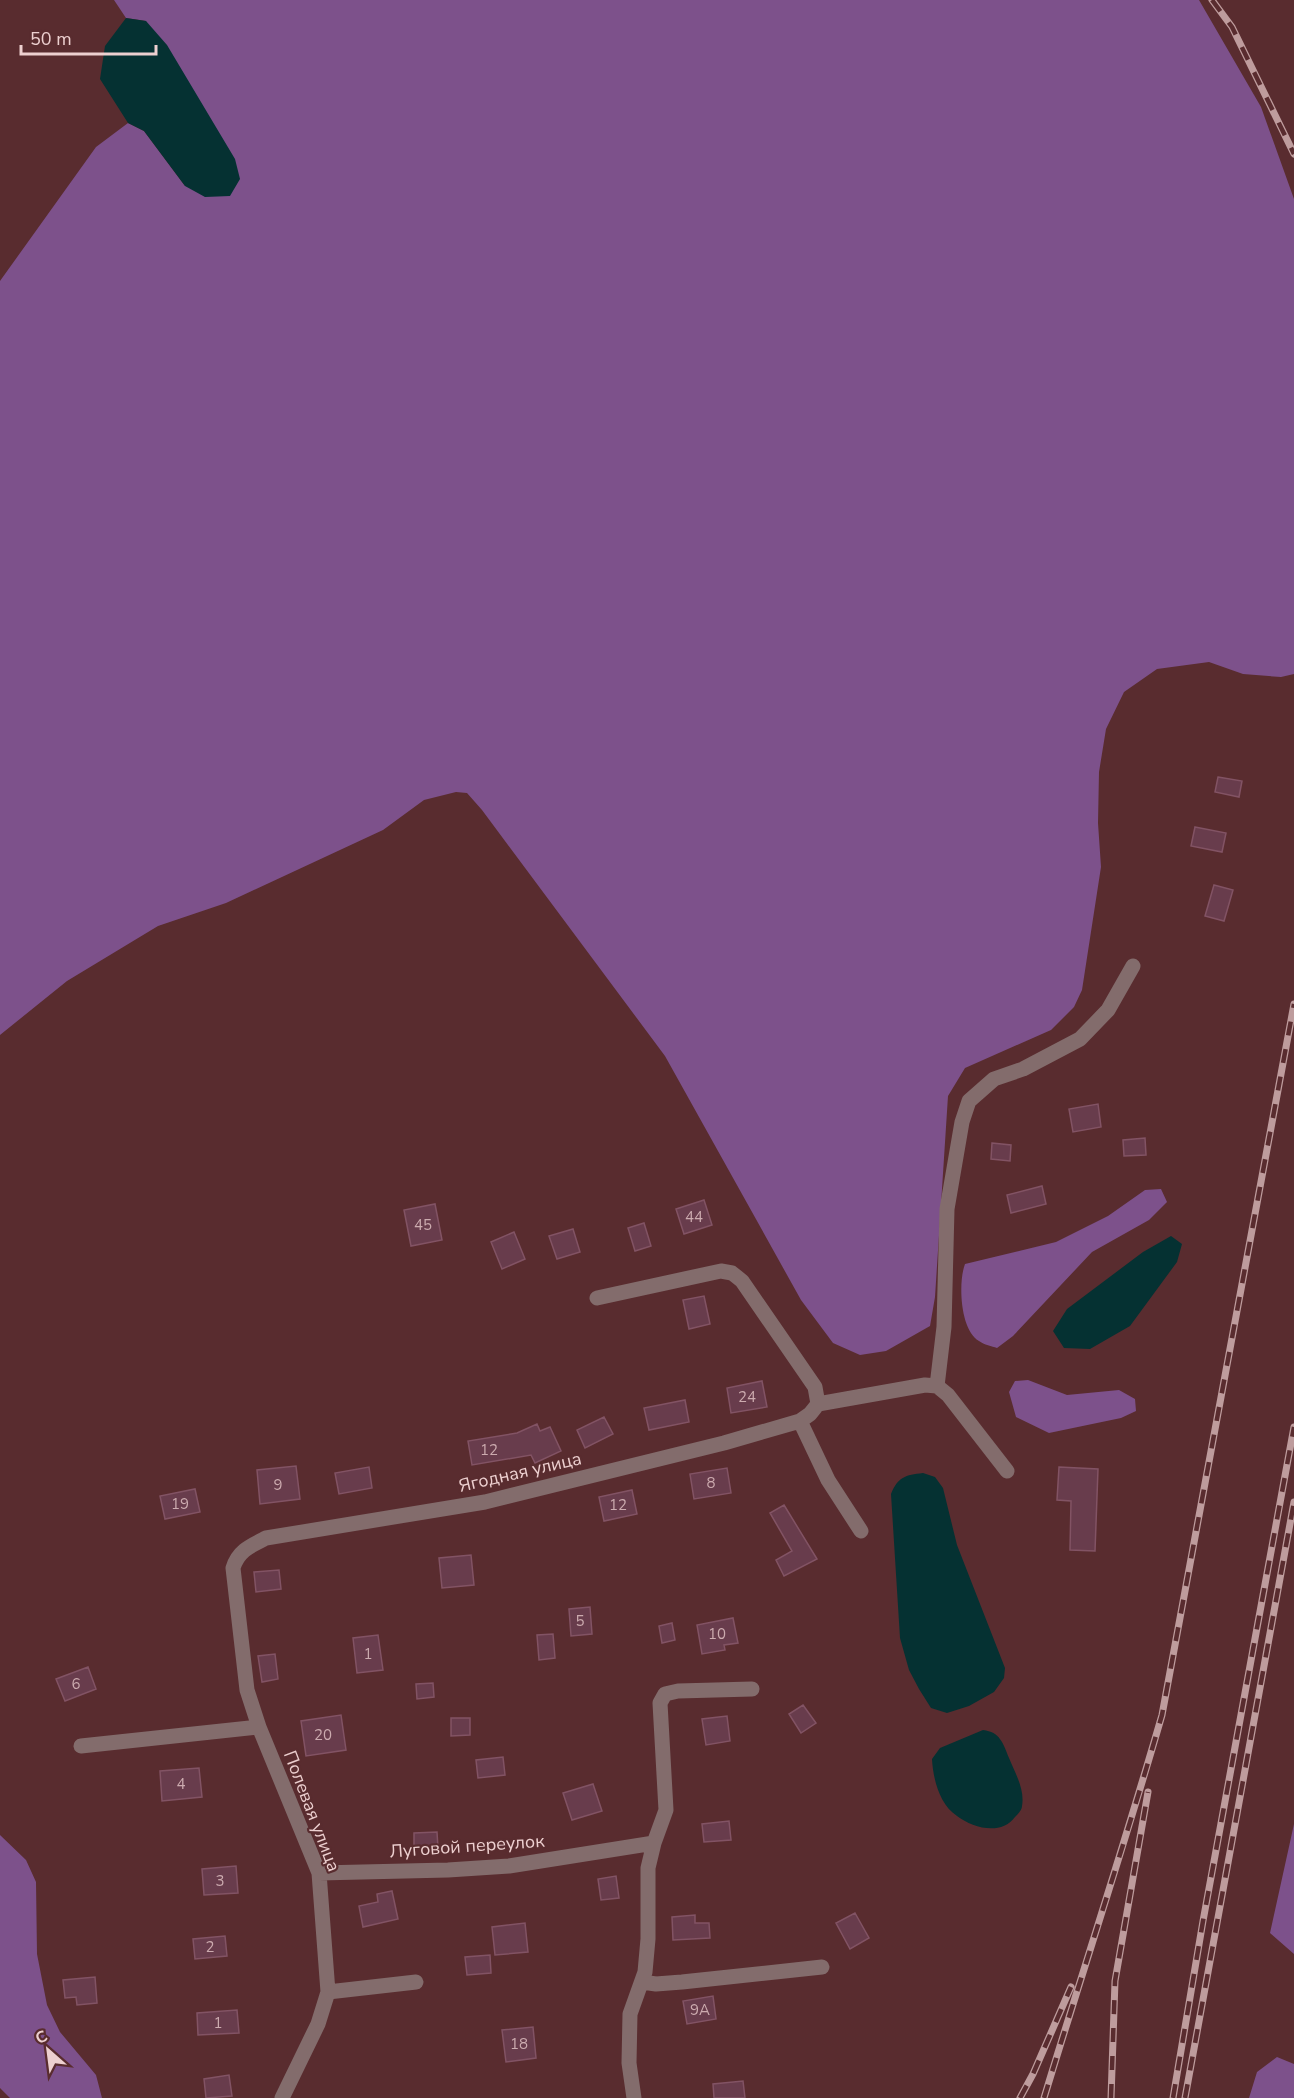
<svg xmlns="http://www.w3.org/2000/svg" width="1294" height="2098" viewBox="0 0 1294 2098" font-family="'Nunito Sans',sans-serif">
  <rect width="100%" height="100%" fill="#592c2f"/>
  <path fill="#7d518b" d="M114 0H1199L1261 107 1294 199V674L1281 677 1243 674 1209 662 1157 669 1124 692 1106 729 1099 772 1098 823 1101 867 1082 990 1074 1007 1051 1030 965 1068 948 1096 935 1297 930 1326 886 1351 860 1355 833 1343 801 1300 665 1056 482 810 467 793 456 792 424 800 383 830 226 903 158 926 67 981 0 1035V281L96 147 128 123 144 131 185 186 146 21 126 18Z
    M1161 1189 1167 1202 1149 1220 1092 1252 1013 1336 997 1348C992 1346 984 1345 979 1341 960 1330 958 1282 965 1264L1056 1242 1108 1216 1145 1190Z
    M1028 1380 1067 1395 1119 1390 1135 1399 1136 1411 1121 1418 1049 1433 1016 1417 1009 1392 1015 1381Z
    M1294 1824V1954L1270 1933Z
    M0 1835 26 1860 36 1882 37 1954 47 2005 60 2032 96 2075 102 2098H10L0 2088Z
    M1277 2057 1294 2064V2098H1249L1257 2072Z"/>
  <path fill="#053132" d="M126 18 146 21 167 45 235 159 240 179 230 196 205 197 185 186 144 131 128 123 100 79 105 46Z
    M1171 1236 1182 1244 1177 1262 1130 1326 1090 1349 1064 1348 1053 1331 1067 1309 1143 1252Z
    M923 1473 935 1477 943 1488 957 1545 1005 1668 1004 1678 994 1692 969 1706 947 1713 931 1708 919 1689 909 1670 900 1638 891 1494C898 1477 905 1475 923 1473Z
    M983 1730C1000 1732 1003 1743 1009 1758 1015 1773 1025 1789 1022 1806 1022 1810 1018 1814 1015 1817 1001 1836 973 1828 957 1816 939 1804 933 1778 932 1759L940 1748Z"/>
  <path fill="#683c4c" stroke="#825364" stroke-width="1.5" d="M1218 777 1242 781 1239 797 1215 792Z
    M1195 827 1226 833 1222 852 1191 846Z
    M1214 885 1233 890 1224 921 1205 916Z
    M1098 1104 1101 1127 1073 1132 1069 1109Z
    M1145 1138 1146 1155 1124 1156 1123 1140Z
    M992 1143 1011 1145 1010 1161 991 1159Z
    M1042 1186 1046 1204 1011 1213 1007 1195Z
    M704 1200 712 1225 684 1234 676 1209Z
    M435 1204 442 1240 411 1246 404 1210Z
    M644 1223 651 1246 635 1251 628 1228Z
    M573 1229 580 1252 557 1259 549 1236Z
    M514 1232 525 1259 502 1269 491 1242Z
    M704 1296 710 1324 689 1329 683 1300Z
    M762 1381 767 1407 731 1413 727 1388Z
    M685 1400 689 1422 649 1430 644 1408Z
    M604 1417 613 1434 585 1448 577 1430Z
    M537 1424 540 1431 550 1427 561 1451 535 1463 531 1455 472 1465 468 1441 517 1433Z
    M296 1466 300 1499 260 1504 257 1470Z
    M369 1467 372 1488 339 1494 335 1473Z
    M1059 1467 1098 1469 1095 1551 1070 1550 1071 1501 1057 1500Z
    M727 1468 731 1493 694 1499 690 1474Z
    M195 1489 200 1512 165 1519 160 1496Z
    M632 1490 637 1514 604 1521 599 1497Z
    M784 1505 817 1559 784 1576 776 1560 792 1551 770 1513Z
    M471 1555 474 1585 442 1588 439 1558Z
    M279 1570 281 1589 256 1592 254 1572Z
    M590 1607 592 1634 571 1636 569 1609Z
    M733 1618 738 1643 724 1645 725 1650 702 1654 697 1625Z
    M672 1623 675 1640 662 1643 659 1626Z
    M553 1634 555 1658 539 1660 537 1635Z
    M378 1635 383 1670 357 1673 353 1638Z
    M275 1654 278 1679 262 1682 258 1656Z
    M88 1667 96 1689 65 1701 56 1679Z
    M433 1683 434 1697 417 1699 416 1684Z
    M803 1705 816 1723 801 1733 789 1714Z
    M341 1715 346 1750 306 1756 301 1721Z
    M727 1716 730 1741 706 1745 702 1719Z
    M451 1718H470V1735L451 1736Z
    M503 1757 505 1775 478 1778 476 1760Z
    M199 1768 202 1797 162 1801 160 1771Z
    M593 1784 602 1811 572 1820 563 1793Z
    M729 1821 731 1840 704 1842 702 1824Z
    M437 1832 438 1848 414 1849V1833Z
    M236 1866 238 1893 204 1895 202 1869Z
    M616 1876 619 1898 601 1900 598 1879Z
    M392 1891 398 1919 363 1927 359 1906 378 1902 377 1894Z
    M855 1913 869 1938 850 1949 836 1923Z
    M695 1915V1923H709L710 1938 673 1940 672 1917Z
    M525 1923 528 1952 495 1955 492 1927Z
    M225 1936 227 1956 195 1959 193 1939Z
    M490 1955 491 1973 467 1975 465 1957Z
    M95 1977 97 2003 77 2005 76 1997 65 1998 63 1980Z
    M713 1996 716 2019 687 2024 683 2001Z
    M237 2010 239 2033 198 2035 197 2013Z
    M533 2027 536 2058 506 2062 502 2030Z
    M229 2075 232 2096 206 2098 204 2079Z
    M743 2081 745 2098H714L713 2084Z"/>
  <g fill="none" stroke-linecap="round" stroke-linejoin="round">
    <path stroke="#836c6c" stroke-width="15" d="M597 1298 721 1271 732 1273 742 1281 815 1387 818 1404
      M937 1386 944 1327 947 1209 962 1122 969 1101 994 1079 1023 1069 1080 1039 1108 1010 1133 966
      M818 1404 925 1385 937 1386 948 1395 1007 1471
      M800 1421 828 1480 861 1531
      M81 1746 259 1727
      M319 1873 448 1870 509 1866 654 1843
      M642 1982 656 1984 682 1982 822 1967
      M328 1992 416 1982
      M282 2098 318 2024 328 1992 319 1873 259 1727 247 1690 233 1568C238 1551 250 1546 266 1538L485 1502 724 1443 800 1421 810 1414 818 1404
      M634 2098 629 2063 630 2014 645 1972 648 1939V1868L654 1843 666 1810 660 1703 665 1694 678 1691 752 1689"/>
    <g stroke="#be9c9d" stroke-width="7">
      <path id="rail" d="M1212 0 1232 27 1294 154
        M1020 2098 1033 2074 1071 1987
        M1044 2098C1083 1970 1125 1843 1162 1715L1294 1004
        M1111 2098 1115 1981 1148 1792
        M1173 2098 1203 1921 1294 1427
        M1185 2098 1294 1502"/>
    </g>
    <use href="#rail" stroke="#592c2f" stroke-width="4.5" stroke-dasharray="14" stroke-linecap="butt"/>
  </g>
  <g text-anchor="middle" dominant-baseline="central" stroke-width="4.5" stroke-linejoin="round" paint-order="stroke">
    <g font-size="15" fill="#ccabaf">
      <text x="694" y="1217">44</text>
      <text x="423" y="1225">45</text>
      <text x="747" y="1397">24</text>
      <text x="489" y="1450">12</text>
      <text x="711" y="1483">8</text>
      <text x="278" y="1485">9</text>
      <text x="180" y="1504">19</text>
      <text x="618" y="1505">12</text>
      <text x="580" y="1621">5</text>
      <text x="717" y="1634">10</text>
      <text x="368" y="1654">1</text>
      <text x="76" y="1684">6</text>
      <text x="323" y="1735">20</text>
      <text x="181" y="1784">4</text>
      <text x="220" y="1881">3</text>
      <text x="210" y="1947">2</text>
      <text x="700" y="2010">9А</text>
      <text x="218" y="2023">1</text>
      <text x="519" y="2044">18</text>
    </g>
    <g font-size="18" fill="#edd0d0" stroke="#592c2f">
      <text transform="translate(520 1472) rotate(-13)">Ягодная улица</text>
      <text transform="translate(312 1811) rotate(69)">Полевая улица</text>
      <text transform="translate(467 1846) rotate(-4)">Луговой переулок</text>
    </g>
  </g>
  <g transform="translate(48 2050) rotate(332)" stroke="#592c2f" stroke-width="4.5" paint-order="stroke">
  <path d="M0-4.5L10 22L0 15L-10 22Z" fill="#edd0d0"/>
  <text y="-9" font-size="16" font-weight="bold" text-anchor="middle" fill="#edd0d0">С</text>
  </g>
  <path d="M21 45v9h135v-9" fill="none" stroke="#edd0d0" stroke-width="3"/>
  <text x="30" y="45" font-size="18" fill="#edd0d0" stroke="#592c2f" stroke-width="4.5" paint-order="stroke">50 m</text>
</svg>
